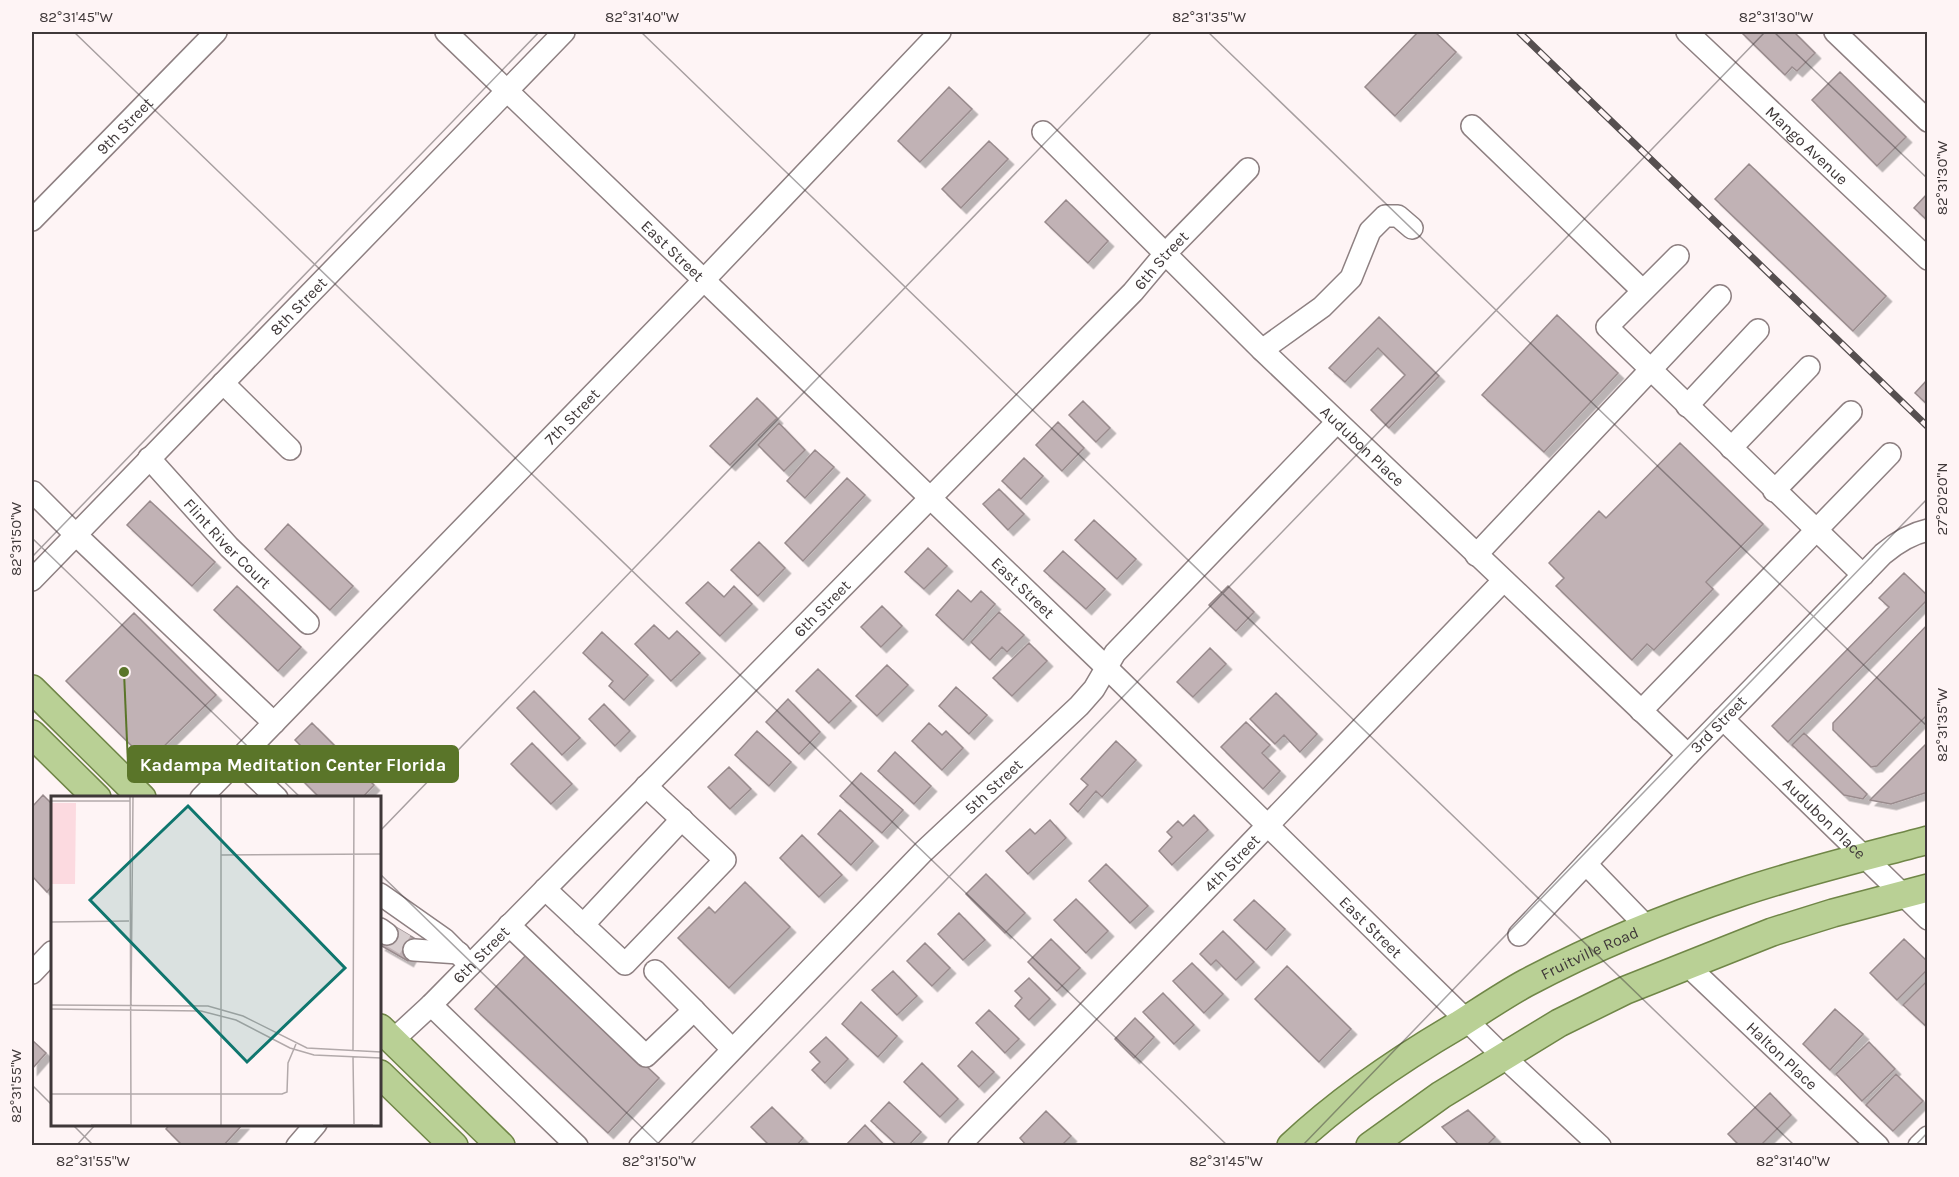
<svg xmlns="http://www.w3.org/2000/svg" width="1959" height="1177" viewBox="0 0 1959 1177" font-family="Karla,sans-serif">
  <defs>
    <filter id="shadow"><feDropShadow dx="5.5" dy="5.5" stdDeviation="0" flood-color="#0004"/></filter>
  </defs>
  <rect width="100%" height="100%" fill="#fef4f5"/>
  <path fill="#c1b2b5" stroke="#998b8d" stroke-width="1.5" filter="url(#shadow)" d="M1418 32H1435L1456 52 1395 116 1365 87Z
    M1741 32H1794L1815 53 1797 71 1792 67 1785 75Z
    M1840 72 1906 137 1877 166 1812 100Z
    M949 87 972 109 920 162 898 141Z
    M989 141 1008 159 961 208 942 189Z
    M1749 164 1886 296 1853 331 1715 199Z
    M1928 193V221L1914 208Z
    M1066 200 1108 241 1088 263 1045 222Z
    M1557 315 1618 373 1544 452 1482 395Z
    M1379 317 1439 376 1389 428 1371 410 1405 375 1378 348 1345 382 1329 368Z
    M1928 379V405L1915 393Z
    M757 398 777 418 730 465 710 446Z
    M1083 401 1110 428 1096 442 1069 415Z
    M1058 422 1084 448 1062 471 1036 445Z
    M779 423 805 450 784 471 758 445Z
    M1680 443 1763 524 1706 582 1713 589 1654 650 1647 644 1632 660 1556 586 1564 578 1549 563 1599 511 1606 518Z
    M815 450 834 467 805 498 787 481Z
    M1024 458 1043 476 1021 499 1002 481Z
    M847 478 865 495 803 561 785 543Z
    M999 489 1024 514 1008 530 983 504Z
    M150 501 215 562 192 586 127 525Z
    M1094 520 1136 559 1117 579 1075 540Z
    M288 524 353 586 330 610 265 549Z
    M759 542 785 568 758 596 731 570Z
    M928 548 947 566 924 589 905 572Z
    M1063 551 1105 589 1086 609 1044 571Z
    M1904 573 1928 596V599L1788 742 1772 726 1889 607 1879 598Z
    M708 582 724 597 734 586 752 604 720 636 686 603Z
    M237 586 301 647 278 671 214 610Z
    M1228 586 1254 612 1236 631 1209 605Z
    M958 590 971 602 981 591 995 604 963 640 936 615Z
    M882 606 902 626 881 647 861 627Z
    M999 612 1024 635 1007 652 1002 647 990 660 971 642Z
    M134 613 216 695 148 762 66 681Z
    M1928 624V714L1877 766 1871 767 1833 730V723Z
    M654 625 669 639 677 631 700 653 671 681 635 644Z
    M602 632 648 675 624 700 609 686 613 681 583 653Z
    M1029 643 1047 661 1012 696 993 678Z
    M1210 648 1226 664 1193 697 1177 682Z
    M887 665 908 685 877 716 856 696Z
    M818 669 851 701 829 723 796 691Z
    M956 687 987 715 969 734 939 706Z
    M534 691 580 738 562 755 517 708Z
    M1276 693 1317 734 1300 752 1284 735 1275 744 1250 719Z
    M788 699 820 732 799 754 766 722Z
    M604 704 630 731 615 746 589 719Z
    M1246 722 1270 745 1262 753 1280 771 1263 789 1221 747Z
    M312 723 374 785 362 798H320L291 769 307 752 295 740Z
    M929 723 942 735 946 731 963 748 942 770 912 741Z
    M757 731 791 762 769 786 735 755Z
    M1804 733 1867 794 1863 799 1844 795 1792 745Z
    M1116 741 1136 760 1102 797 1096 791 1078 812 1070 804 1088 785 1081 779Z
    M1928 742V792L1891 804 1870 800Z
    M532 743 572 784 551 804 511 764Z
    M895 752 931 786 914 804 878 771Z
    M729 767 751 789 730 809 708 787Z
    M861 773 903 810 882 833 840 796Z
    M43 795 52 804V886L47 892 32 876V807Z
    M840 810 873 841 851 865 818 834Z
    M1194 815 1208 830 1172 865 1159 851 1172 837 1167 832 1178 821 1183 826Z
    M1050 820 1066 838 1028 874 1006 851 1030 829 1035 834Z
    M802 835 842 875 819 897 780 858Z
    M1106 864 1148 906 1130 923 1089 881Z
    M986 874 1025 913 1005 933 966 894Z
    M745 882 790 927 729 988 678 938 709 907 715 913Z
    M1076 899 1108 931 1086 953 1054 920Z
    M1254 900 1285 929 1266 950 1234 920Z
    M959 913 985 940 963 960 938 934Z
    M392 925 419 941 408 961 380 945Z
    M1223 931 1254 962 1236 980 1216 960 1211 965 1200 954Z
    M1051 939 1080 968 1057 991 1028 962Z
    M1904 939 1928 962V969L1897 1000 1870 973Z
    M925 943 950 968 932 986 907 961Z
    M527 954 659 1078 608 1133 475 1009Z
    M1192 963 1223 994 1204 1013 1173 981Z
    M1287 966 1351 1029 1319 1062 1255 999Z
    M893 971 917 996 897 1015 872 990Z
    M1029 978 1050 999 1029 1020 1015 1006 1022 998 1015 991Z
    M1928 980V1028L1903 1005Z
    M1163 993 1194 1025 1174 1044 1143 1012Z
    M861 1002 897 1036 878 1057 842 1024Z
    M1835 1009 1863 1034 1830 1070 1803 1044Z
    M989 1010 1019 1039 1005 1053 976 1023Z
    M1135 1018 1154 1037 1134 1058 1115 1039Z
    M826 1037 848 1059 825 1083 812 1070 820 1062 810 1052Z
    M32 1040 46 1053 32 1069Z
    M1869 1042 1895 1069 1862 1101 1836 1074Z
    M972 1051 994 1072 979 1087 958 1066Z
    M922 1063 958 1099 940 1117 904 1082Z
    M1896 1074 1923 1101 1893 1131 1866 1105Z
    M1770 1093 1791 1115 1760 1146H1740L1728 1134Z
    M889 1102 921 1132 908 1146H898L871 1121Z
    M772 1107 803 1138 796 1146H770L751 1127Z
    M1468 1110 1495 1137 1486 1146H1460L1442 1127Z
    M1046 1111 1071 1136 1061 1146H1027L1020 1138Z
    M170 1124H243L223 1146H183L166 1129Z
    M865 1125 885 1146H845Z"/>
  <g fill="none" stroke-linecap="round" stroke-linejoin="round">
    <path stroke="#d8cecf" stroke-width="21" stroke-dasharray="21 10" stroke-linecap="butt" d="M387 934 414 950"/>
    <g stroke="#8e8082" stroke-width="24">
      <g id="minor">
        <path id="s1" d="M446 32 1107 668 1504 1057 1600 1146"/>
        <path id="s2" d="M1687 32 1928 259"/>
        <path d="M1835 32 1928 121"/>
        <path d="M1472 126 1642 290"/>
        <path id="s3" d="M1043 132 1262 350 1688 755"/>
        <path id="s4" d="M32 220 216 32"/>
        <path d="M1678 256 1607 327 1863 575"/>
        <path d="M1262 350 1322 307 1351 278 1370 231 1385 216H1398L1412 228"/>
        <path d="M223 383 290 449"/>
        <path d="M1687 406 1758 330"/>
        <path d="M1731 448 1809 367"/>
        <path id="s5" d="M149 458 229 547 308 623"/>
        <path d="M1774 491 1851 412"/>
        <path d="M32 494 33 492 75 534 274 723"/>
        <path d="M1476 555 1720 296"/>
        <path id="s6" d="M32 580 564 32"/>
        <path d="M1641 711 1890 454"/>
        <path id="s7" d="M1723 719 1928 919"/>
        <path d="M237 760 277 798"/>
        <path id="s8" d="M201 798 703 281 940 32"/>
        <path d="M1586 864 1647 927"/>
        <path d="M545 889 625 964 725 860 646 786"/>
        <path d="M380 894 444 939 470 965"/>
        <path d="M509 925 646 1056 694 1010 732 1049"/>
        <path d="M583 925 682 819"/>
        <path d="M380 929 387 934"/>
        <path id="s9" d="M1519 935 1688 755 1883 554C1896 543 1910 534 1928 530"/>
        <path d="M414 950 459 953"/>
        <path id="s10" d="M1688 966 1878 1146"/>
        <path d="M655 971 694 1010"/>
        <path d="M32 973 52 952"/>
        <path d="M431 1005 577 1146"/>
        <path id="s11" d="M392 1041 431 1005 1133 292 1164 255 1248 169"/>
        <path d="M297 1146 316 1124"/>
        <path id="s12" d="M640 1146 923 852 1079 706 1094 689 1115 653 1337 422"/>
        <path id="s13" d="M959 1146 1503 581"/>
        <path d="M1919 1146 1928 1137"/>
      </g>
    </g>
    <g stroke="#708647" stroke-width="30">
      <g id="major">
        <path d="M32 689 142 798"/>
        <path d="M32 734 97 798"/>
        <path d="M380 1028 501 1146"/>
        <path d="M380 1074 454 1146"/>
        <path id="s14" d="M1291 1146C1342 1098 1400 1059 1460 1024 1482 1010 1504 995 1526 983 1594 947 1667 917 1739 893 1801 872 1865 857 1928 840"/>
        <path d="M1370 1146 1441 1095 1559 1023 1626 990 1772 932 1833 913 1928 888"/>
      </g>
    </g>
    <use href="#minor" stroke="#fff" stroke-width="21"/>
    <use href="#major" stroke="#b9d095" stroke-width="27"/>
    <g stroke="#564f50" stroke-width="7">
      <path id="rail" d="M1519 32 1928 427"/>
    </g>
    <use href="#rail" stroke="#fef4f5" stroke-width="4.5" stroke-dasharray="14" stroke-linecap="butt"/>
  </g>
  <path fill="none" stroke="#3f3839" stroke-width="1.5" stroke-opacity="0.45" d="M74 32 1228 1146M641 32 1795 1146M1208 32 1928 727M1774 32 1928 179M32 538 301 798M32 557 539 32M380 831 1152 32M380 874 661 1146M32 1085 52 1105M72 1124 94 1146M76 1146 96 1124M689 1146 1765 32M1302 1146 1928 498M1915 1146 1928 1132"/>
  <g text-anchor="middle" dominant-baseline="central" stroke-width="5" stroke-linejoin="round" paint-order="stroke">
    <g font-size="16" fill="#3f3839" stroke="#fef4f5">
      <text stroke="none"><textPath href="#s4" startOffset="132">9th Street</textPath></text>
      <text stroke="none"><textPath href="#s2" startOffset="165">Mango Avenue</textPath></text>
      <text stroke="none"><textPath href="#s1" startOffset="315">East Street</textPath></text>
      <text stroke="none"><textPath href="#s11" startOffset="1096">6th Street</textPath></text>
      <text stroke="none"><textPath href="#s6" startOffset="382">8th Street</textPath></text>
      <text stroke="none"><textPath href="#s8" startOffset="532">7th Street</textPath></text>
      <text stroke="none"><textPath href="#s3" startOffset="448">Audubon Place</textPath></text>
      <text stroke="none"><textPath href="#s5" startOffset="116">Flint River Court</textPath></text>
      <text stroke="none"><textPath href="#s1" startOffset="801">East Street</textPath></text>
      <text stroke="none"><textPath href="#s11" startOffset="610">6th Street</textPath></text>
      <text stroke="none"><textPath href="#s9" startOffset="290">3rd Street</textPath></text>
      <text stroke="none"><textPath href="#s12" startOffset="504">5th Street</textPath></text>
      <text stroke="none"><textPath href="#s7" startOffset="142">Audubon Place</textPath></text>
      <text stroke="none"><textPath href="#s13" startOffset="393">4th Street</textPath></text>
      <text stroke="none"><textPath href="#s1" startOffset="1287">East Street</textPath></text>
      <text stroke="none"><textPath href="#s11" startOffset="124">6th Street</textPath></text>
      <text stroke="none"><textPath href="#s14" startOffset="357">Fruitville Road</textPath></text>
      <text stroke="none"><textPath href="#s10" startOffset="130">Halton Place</textPath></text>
    </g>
  </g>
  <g transform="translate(51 796)">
    <rect width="330" height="330" fill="#fef4f5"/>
    <path d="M0 7H25L24 88H0Z" fill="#fcdae0"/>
    <path fill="none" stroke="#b2a9aa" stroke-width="1.5" d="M79 1 80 329M0 5H79M170 59 330 58M0 126 78 125M0 209 157 210 192 220 256 252 330 256M80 209 82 1M0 213 150 215 185 224 239 252 263 259 330 262M302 254 303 1M302 261 303 328M0 298H231L236 296 237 267 245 248M40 329H79M170 329V1M272 329H322"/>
    <path fill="#0f766e" fill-opacity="0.15" stroke="#0f766e" stroke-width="3" d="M137 10 294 172 196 266 39 104Z"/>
    <rect width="330" height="330" fill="none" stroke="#3f3839" stroke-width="3"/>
  </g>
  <path fill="none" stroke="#5a7529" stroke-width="2" d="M124 672L128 764"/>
  <circle fill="#5a7529" stroke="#fef4f5" stroke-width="2" cx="124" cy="672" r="6"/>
  <rect fill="#5a7529" stroke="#5a7529" stroke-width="2" x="128" y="746" width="330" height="36" rx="6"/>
  <g font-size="18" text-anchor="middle" font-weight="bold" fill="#fff">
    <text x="293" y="771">Kadampa Meditation Center Florida</text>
  </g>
  <rect width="1959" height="1177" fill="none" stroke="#fef4f5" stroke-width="66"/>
  <rect x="33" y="33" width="1893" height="1111" fill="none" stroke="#3f3839" stroke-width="2"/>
  <g font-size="15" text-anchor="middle" fill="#3f3839">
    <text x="76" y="22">82°31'45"W</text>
    <text x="642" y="22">82°31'40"W</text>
    <text x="1209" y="22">82°31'35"W</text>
    <text x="1776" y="22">82°31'30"W</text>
    <text transform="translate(1942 178) rotate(-90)" y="5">82°31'30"W</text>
    <text transform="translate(1942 499) rotate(-90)" y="5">27°20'20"N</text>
    <text transform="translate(16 539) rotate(-90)" y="5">82°31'50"W</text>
    <text transform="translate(1942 725) rotate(-90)" y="5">82°31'35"W</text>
    <text transform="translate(16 1086) rotate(-90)" y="5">82°31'55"W</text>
    <text x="93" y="1166">82°31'55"W</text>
    <text x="659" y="1166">82°31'50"W</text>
    <text x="1226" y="1166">82°31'45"W</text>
    <text x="1793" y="1166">82°31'40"W</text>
  </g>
</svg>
